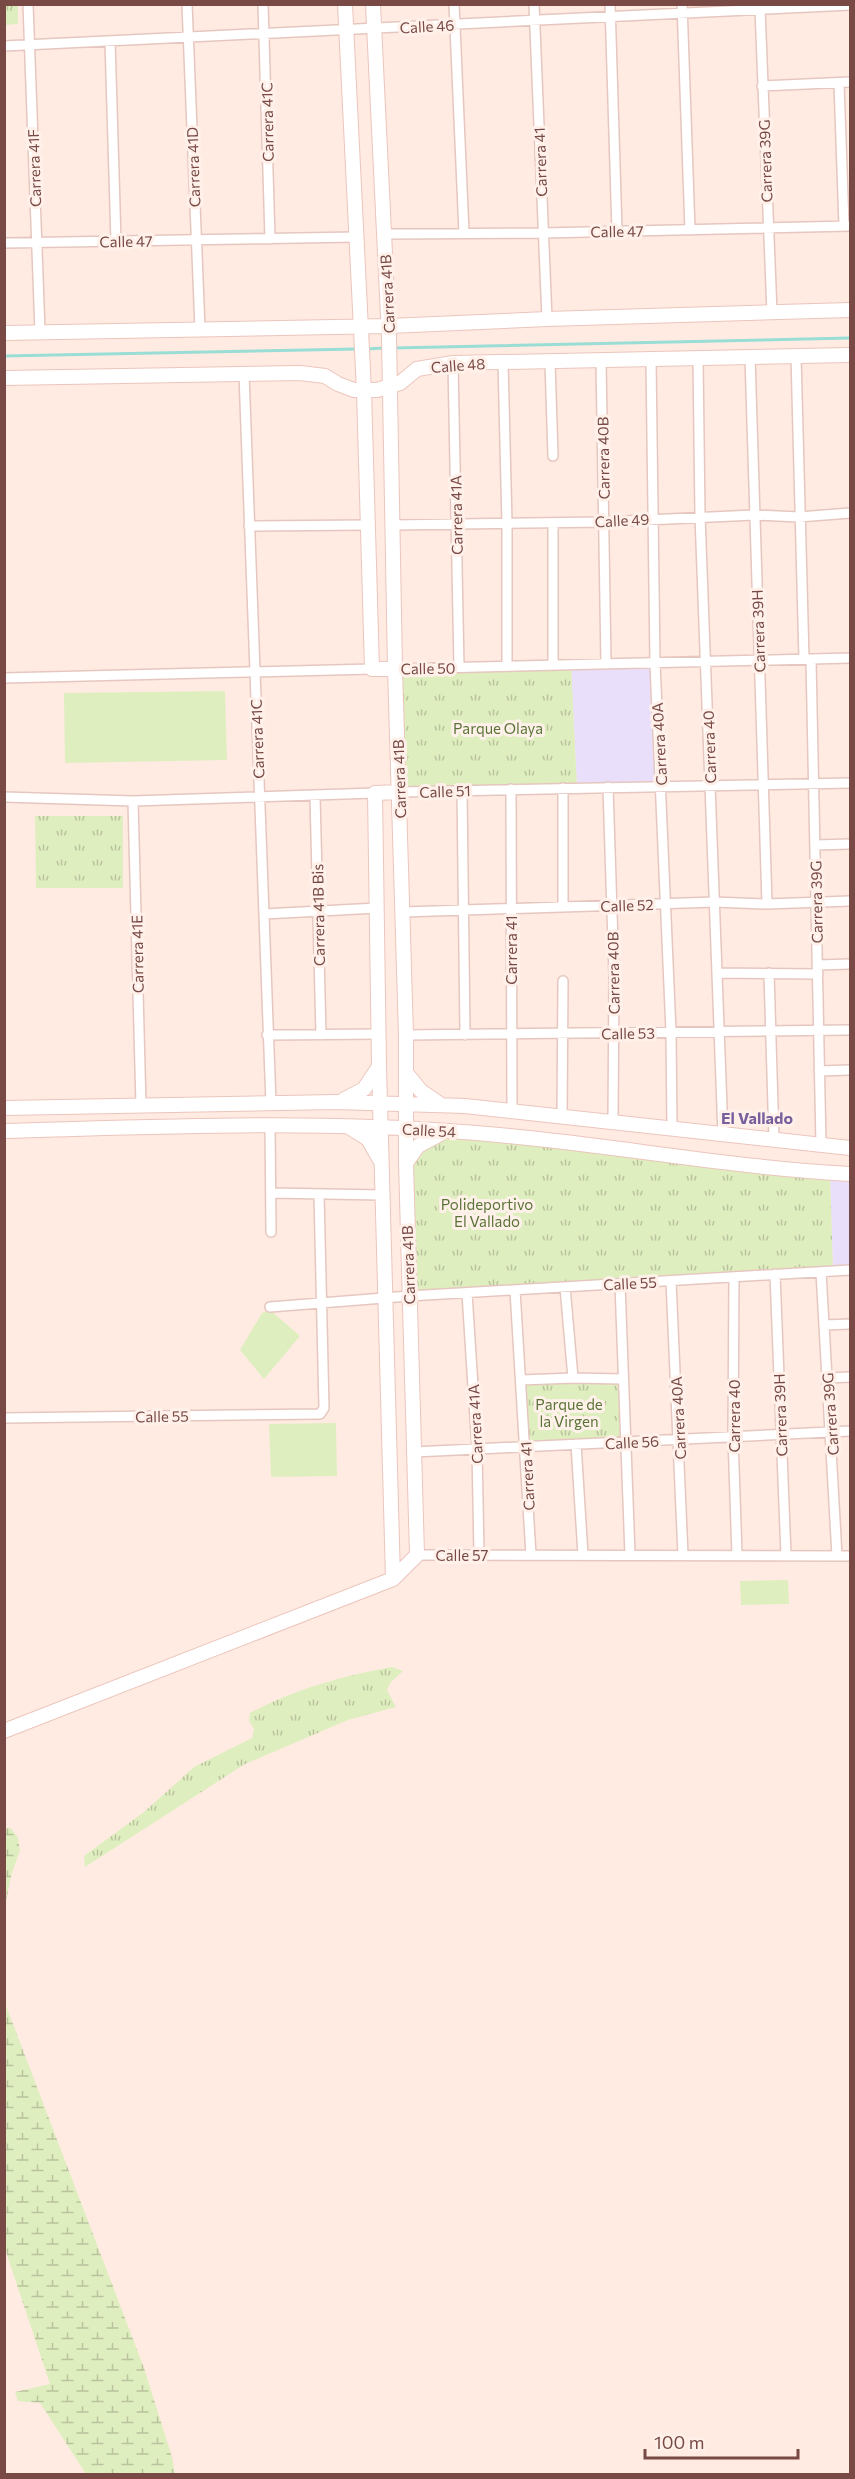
<svg xmlns="http://www.w3.org/2000/svg" width="855" height="2479" viewBox="0 0 855 2479" font-family="Commissioner,sans-serif">
  <defs>
    <pattern id="grass-tufts" width="24" height="20" patternUnits="userSpaceOnUse" patternTransform="scale(1.5)"><rect width="24" height="20" fill="#dfeebf"/><path d="M3 7l-1-3M5 7V3M7 7l1-3M15 17l-1-3M17 17v-4M19 17l1-3" fill="none" stroke="#bac39d"/></pattern>
    <pattern id="wetland-marsh" width="20" height="14" patternUnits="userSpaceOnUse" patternTransform="scale(1.5)"><rect width="20" height="14" fill="#dfeebf"/><path d="M1 5h8M5 5V1M11 12h8M15 12V8" fill="none" stroke="#bac39d"/></pattern>
  </defs>
  <rect width="100%" height="100%" fill="#ffebe2"/>
  <path fill="#e9dffb" d="M655 663 662 786 577 788 571 665Z
    M830 1173 850 1174V1270L833 1271Z"/>
  <path fill="url(#grass-tufts)" d="M5 4 18 5V24L5 25Z
    M571 665 577 788 399 792 395 669Z
    M35 816H123V888H36Z
    M437 1134 830 1173 833 1271 409 1296 411 1154Z
    M622 1379 624 1442 525 1447 521 1380Z
    M392 1667 403 1671 391 1682 387 1690 396 1707 348 1720 245 1764 85 1867 84 1856 144 1812 194 1767 252 1738 254 1729 249 1721 250 1713C295 1689 342 1676 392 1667Z"/>
  <path fill="url(#wetland-marsh)" d="M5 1828H11L18 1838 20 1851 12 1872 5 1906Z
    M5 2003 144 2368 172 2457 175 2474H86L40 2403 18 2401 15 2392 50 2384 5 2249Z"/>
  <path fill="#dfeebf" d="M225 691 227 760 65 763 64 693Z
    M267 1311H271L300 1336 264 1379 240 1350 262 1313Z
    M336 1423 337 1476 271 1477 269 1424Z
    M788 1580 789 1604 741 1605 740 1581Z"/>
  <g fill="none" stroke-linecap="round" stroke-linejoin="round">
    <path stroke="#99ddd5" stroke-width="3" d="M393 348 850 338
      M366 349 384 348
      M4 356 357 349"/>
    <g stroke="#e6c7bf" stroke-width="12">
      <path id="street" d="M28 4 40 332
        M187 4 200 329
        M263 4 270 239
        M454 4 464 233
        M534 4 547 319
        M610 4 617 231
        M682 4 690 230
        M760 9 772 313
        M110 41 116 241
        M4 46 850 5
        M839 83 844 226
        M762 86 850 82
        M384 234 543 233 850 226
        M4 243 356 237
        M796 356 804 659
        M750 357 767 904
        M651 359 655 663 671 1032 672 1129
        M698 359 700 516 723 1135
        M601 360 606 664
        M503 362 507 524V666
        M550 362 553 456
        M453 363 459 667
        M244 374 271 1104
        M553 523V665
        M392 525 604 522 754 515 799 517 850 513
        M249 526 368 525
        M811 659 821 1145
        M395 669 850 658
        M4 678 372 669
        M608 787 614 975 613 1123
        M511 789 512 1111
        M462 790 465 1035
        M399 792 850 783
        M315 796 321 1035
        M4 797 133 801 375 793
        M133 801 141 1106
        M815 845 850 844
        M563 906V788
        M403 912 715 902 767 904 850 901
        M264 914 377 908
        M817 965 850 964
        M718 973 818 974
        M769 973 774 1140
        M267 1035 380 1034
        M406 1035 850 1030
        M819 1071 850 1070
        M562 1117 563 981
        M270 1124 271 1232
        M271 1193 382 1195
        M821 1272 837 1556
        M775 1274 786 1556
        M734 1277 733 1437 737 1555
        M671 1281 683 1555
        M620 1284 630 1555
        M565 1287 573 1378
        M515 1290 531 1555
        M467 1293 477 1449 479 1555
        M270 1307 409 1296 850 1270
        M824 1325 850 1324
        M828 1378 850 1377
        M521 1380 573 1378 622 1379
        M4 1418 320 1414 324 1408 319 1194
        M576 1444 583 1555
        M414 1452 850 1431
        M417 1555 850 1556"/>
    </g>
    <g stroke="#ecc5bc" stroke-width="16">
      <path id="secondary" d="M345 4 364 391 372 669H395
        M4 333 389 326 547 319 850 310
        M4 378 300 373 325 376 338 384 354 390H377L400 383 417 369 453 363 850 355
        M407 1074 421 1091 440 1104
        M343 1100 364 1089 378 1068
        M4 1108 336 1102 465 1106 850 1148
        M349 1127 368 1139 380 1160
        M4 1131C157 1127 310 1120 463 1132 592 1141 721 1167 850 1174
        M406 1163 418 1146 442 1133
        M393 1579 379 1066 375 793 399 792
        M4 1731 393 1579 417 1555 406 1163V1035L395 669 389 337 373 4"/>
    </g>
    <use href="#street" stroke="#fff" stroke-width="9"/>
    <use href="#secondary" stroke="#fff" stroke-width="14"/>
  </g>
  <g text-anchor="middle" dominant-baseline="central" stroke-width="6" stroke-linejoin="round" paint-order="stroke">
    <g font-size="15" fill="#794a45" stroke="#fff1ea">
      <text transform="translate(427 26) rotate(-3)">Calle 46</text>
      <text transform="translate(267 122) rotate(-91)">Carrera 41C</text>
      <text transform="translate(765 161) rotate(-92)">Carrera 39G</text>
      <text transform="translate(540 162) rotate(-92)">Carrera 41</text>
      <text transform="translate(193 167) rotate(-92)">Carrera 41D</text>
      <text transform="translate(34 168) rotate(-92)">Carrera 41F</text>
      <text transform="translate(617 231) rotate(-1)">Calle 47</text>
      <text transform="translate(126 241) rotate(-1)">Calle 47</text>
      <text transform="translate(387 294) rotate(-93)">Carrera 41B</text>
      <text transform="translate(458 365) rotate(-4)">Calle 48</text>
      <text transform="translate(603 458) rotate(-91)">Carrera 40B</text>
      <text transform="translate(456 515) rotate(-91)">Carrera 41A</text>
      <text transform="translate(622 520) rotate(-3)">Calle 49</text>
      <text transform="translate(758 631) rotate(-92)">Carrera 39H</text>
      <text transform="translate(428 668) rotate(-1)">Calle 50</text>
      <text transform="translate(257 739) rotate(-92)">Carrera 41C</text>
      <text transform="translate(659 744) rotate(-93)">Carrera 40A</text>
      <text transform="translate(709 747) rotate(-92)">Carrera 40</text>
      <text transform="translate(399 779) rotate(-92)">Carrera 41B</text>
      <text transform="translate(445 791) rotate(-2)">Calle 51</text>
      <text transform="translate(816 902) rotate(-91)">Carrera 39G</text>
      <text transform="translate(627 905) rotate(-2)">Calle 52</text>
      <text transform="translate(318 915) rotate(-91)">Carrera 41B Bis</text>
      <text transform="translate(511 950) rotate(-90)">Carrera 41</text>
      <text transform="translate(137 954) rotate(-91)">Carrera 41E</text>
      <text transform="translate(613 973) rotate(-91)">Carrera 40B</text>
      <text transform="translate(628 1033) rotate(-1)">Calle 53</text>
      <text transform="translate(429 1130) rotate(3)">Calle 54</text>
      <text transform="translate(408 1265) rotate(-92)">Carrera 41B</text>
      <text transform="translate(630 1283) rotate(-3)">Calle 55</text>
      <text transform="translate(830 1414) rotate(-94)">Carrera 39G</text>
      <text transform="translate(780 1415) rotate(-92)">Carrera 39H</text>
      <text transform="translate(162 1416) rotate(-1)">Calle 55</text>
      <text transform="translate(734 1416) rotate(-90)">Carrera 40</text>
      <text transform="translate(678 1418) rotate(-93)">Carrera 40A</text>
      <text transform="translate(475 1424) rotate(-93)">Carrera 41A</text>
      <text transform="translate(632 1442) rotate(-3)">Calle 56</text>
      <text transform="translate(527 1476) rotate(-93)">Carrera 41</text>
      <text x="462" y="1555">Calle 57</text>
    </g>
    <g font-size="15" fill="#5a7437" stroke="#fff1ea">
      <text x="498" y="728">Parque Olaya</text>
      <text x="487" y="1204">Polideportivo<tspan x="487" dy="17">El Vallado</tspan></text>
      <text x="569" y="1404">Parque de<tspan x="569" dy="17">la Virgen</tspan></text>
    </g>
    <g font-size="16" font-weight="bold" fill="#78609d" stroke="#fff1ea">
      <text x="757" y="1117">El Vallado</text>
    </g>
  </g>
  <rect width="855" height="2479" fill="none" stroke="#794a45" stroke-width="12"/>
  <path d="M645 2449v9h153v-9" fill="none" stroke="#794a45" stroke-width="3"/>
  <text x="654" y="2449" font-size="18" fill="#794a45" stroke="#fff1ea" stroke-width="4.5" paint-order="stroke">100 m</text>
</svg>
